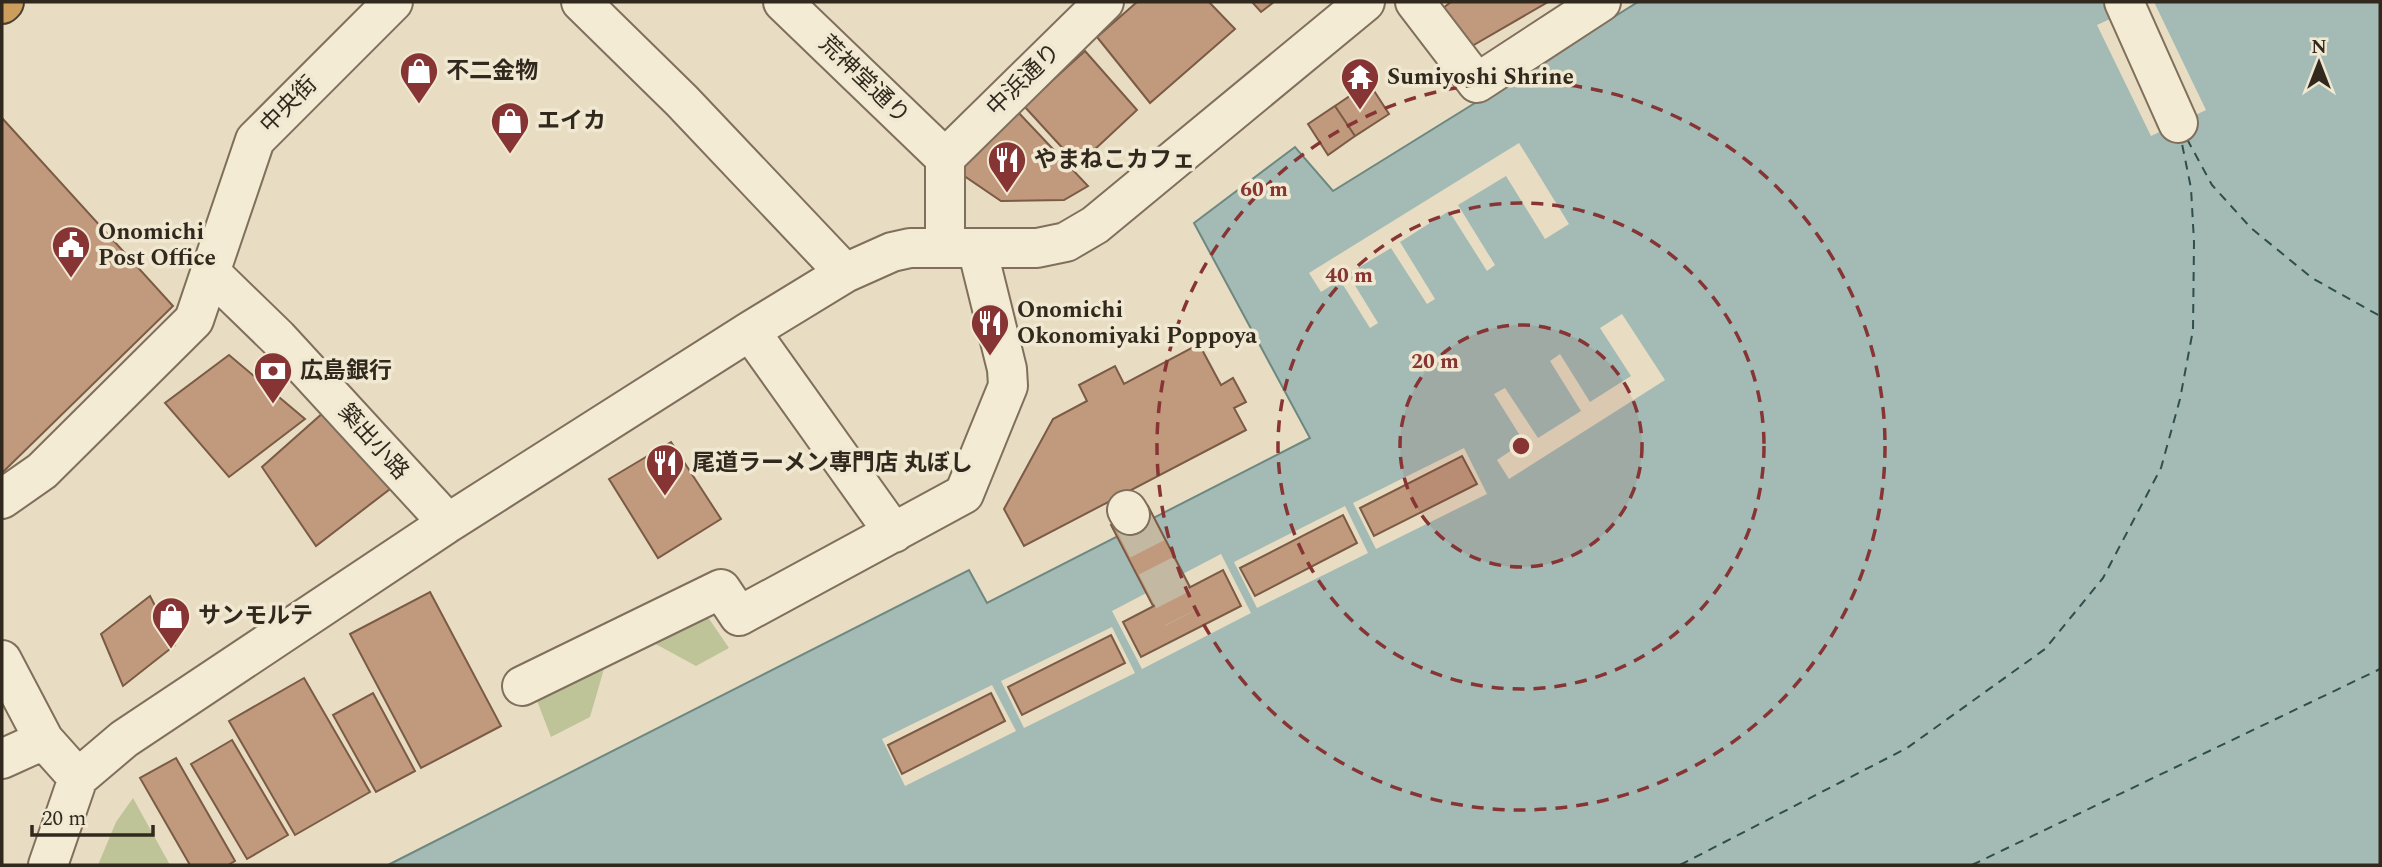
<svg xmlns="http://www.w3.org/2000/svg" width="2382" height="867" viewBox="0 0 2382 867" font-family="Spectral,'Noto Sans JP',serif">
  <rect width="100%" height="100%" fill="#e8ddc3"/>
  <path fill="#bec498" d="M701 607 729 648 696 666 641 636Z
    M608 655 590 717 551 737 534 693Z
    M133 798 170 865H98L116 822Z"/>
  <path fill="#a4bbb5" stroke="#6d8881" stroke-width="2" d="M1638 2H2380V865H388L969 570 987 603 1310 438 1194 223 1295 147 1333 191Z"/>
  <path fill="#e8ddc3" d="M2147 2H2154L2206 110 2151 136 2097 25Z
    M1519 143 1569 224 1545 239 1506 176 1458 205 1495 265 1487 271 1449 211 1400 242 1435 299 1427 304 1391 248 1348 274 1378 323 1370 328 1340 280 1321 292 1309 273Z
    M1622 314 1665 380 1509 479 1497 460 1524 442 1494 394 1505 388 1538 438 1581 411 1550 361 1560 354 1590 402 1631 376 1600 328Z
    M1464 448 1487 494 1376 549 1353 503Z
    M1345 506 1368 553 1257 608 1234 562Z
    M1221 554 1251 613 1142 669 1112 611Z
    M1112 627 1135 673 1024 728 1001 681Z
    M992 685 1016 731 905 786 882 739Z"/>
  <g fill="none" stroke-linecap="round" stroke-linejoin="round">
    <path stroke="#2f4f4d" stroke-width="2" stroke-dasharray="9 7" stroke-linecap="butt" d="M2187 139 2212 185 2251 228 2312 278 2380 316
      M1680 865 1907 748 2045 649 2103 578 2161 468 2180 399 2193 330 2194 242 2191 188 2181 139
      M1972 865 2380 669"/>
  </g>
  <path fill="#c19a7d" stroke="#7b5b45" stroke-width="2" d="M1137 2H1209L1235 29 1150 103 1097 37Z
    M1252 2H1274L1261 12Z
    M1451 2H1548L1472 46 1443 8Z
    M1085 51 1137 110 1078 165 1024 106Z
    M1369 83 1389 114 1355 136 1335 106Z
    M1335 106 1355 136 1328 155 1308 124Z
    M1016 110 1088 186 1064 200 1001 201 957 171Z
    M2 118 173 306 2 473Z
    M1199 344 1221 385 1233 378 1246 402 1234 408 1246 430 1024 546 1004 509 1053 419 1087 401 1079 385 1115 366 1124 384Z
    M229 355 305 419 229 477 165 403Z
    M324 412 390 489 316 546 262 467Z
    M671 442 721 519 658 558 609 479Z
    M1462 456 1477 484 1374 536 1360 508Z
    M1148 506 1190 587 1153 606 1111 525Z
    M1343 515 1357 543 1255 596 1240 568Z
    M1223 570 1241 606 1141 657 1123 622Z
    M430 592 501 726 421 768 350 634Z
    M150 596 175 645 123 686 101 634Z
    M1111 635 1125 663 1022 715 1008 687Z
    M304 678 370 792 295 835 229 721Z
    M373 693 415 771 376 792 333 715Z
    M991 693 1005 721 902 774 888 745Z
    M232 740 288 835 247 859 191 764Z
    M176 758 235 861 228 865H190L140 778Z"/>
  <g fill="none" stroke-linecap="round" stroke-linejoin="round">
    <path stroke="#c3b9a2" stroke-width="38" stroke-dasharray="38 19" stroke-linecap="butt" d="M1130 515 1182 617"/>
    <g stroke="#7f6f5c" stroke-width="42">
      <path id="minor" d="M581 2 682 101 845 273
        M783 2 945 158
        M1415 2 1477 83 1601 2
        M2124 2 2178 123
        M945 158 1104 2
        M945 158V248
        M210 272 278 338 448 523
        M750 331 894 533
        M2 499 42 471 194 320 255 140 393 2
        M1127 510 1130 515
        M2 660 44 740 78 778
        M522 686 721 589 739 616 964 494 1008 386 1007 369 977 248
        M2 759 44 740
        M48 865 78 778 124 739 448 523 750 331 845 273 892 252 910 248H1037L1066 242 1095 225 1365 2"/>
    </g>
    <g stroke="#4e3e30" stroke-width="42">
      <path id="highway" d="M2 4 4 2"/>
    </g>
    <use href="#minor" stroke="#f4ebd5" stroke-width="38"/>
    <use href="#highway" stroke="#cd9d5d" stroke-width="38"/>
  </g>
  <circle cx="1521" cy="446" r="121" fill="#873434" fill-opacity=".12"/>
  <g fill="none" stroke="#873434" stroke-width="3.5" stroke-dasharray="12 9">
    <circle cx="1521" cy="446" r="121"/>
    <circle cx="1521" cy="446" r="243"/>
    <circle cx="1521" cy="446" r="364"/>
  </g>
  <defs>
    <g id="shop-pin" transform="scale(2.0125)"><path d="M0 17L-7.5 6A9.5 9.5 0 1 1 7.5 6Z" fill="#873434" stroke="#f0e8d1"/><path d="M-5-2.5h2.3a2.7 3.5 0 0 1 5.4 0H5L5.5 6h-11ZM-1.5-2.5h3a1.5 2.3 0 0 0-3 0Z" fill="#fff"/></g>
    <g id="temple-pin" transform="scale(2.0125)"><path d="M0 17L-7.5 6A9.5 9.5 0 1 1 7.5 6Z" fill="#873434" stroke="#f0e8d1"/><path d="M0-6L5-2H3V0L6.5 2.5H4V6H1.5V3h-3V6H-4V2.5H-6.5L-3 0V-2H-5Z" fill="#fff"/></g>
    <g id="restaurant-pin" transform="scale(2.0125)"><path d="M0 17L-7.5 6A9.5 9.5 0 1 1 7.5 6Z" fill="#873434" stroke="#f0e8d1"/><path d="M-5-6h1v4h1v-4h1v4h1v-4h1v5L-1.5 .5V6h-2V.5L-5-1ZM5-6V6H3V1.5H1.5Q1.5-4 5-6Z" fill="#fff"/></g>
    <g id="civic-pin" transform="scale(2.0125)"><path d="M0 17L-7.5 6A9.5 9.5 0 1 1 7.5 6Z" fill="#873434" stroke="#f0e8d1"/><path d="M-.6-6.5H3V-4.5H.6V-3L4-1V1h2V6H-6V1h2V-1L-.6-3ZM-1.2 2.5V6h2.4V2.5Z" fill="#fff"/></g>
    <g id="bank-pin" transform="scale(2.0125)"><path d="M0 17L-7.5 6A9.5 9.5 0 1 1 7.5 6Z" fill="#873434" stroke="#f0e8d1"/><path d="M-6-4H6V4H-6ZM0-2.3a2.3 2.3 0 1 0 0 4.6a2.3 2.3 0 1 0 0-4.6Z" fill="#fff"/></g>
  </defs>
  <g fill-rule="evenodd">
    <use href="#shop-pin" x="419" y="71"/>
    <use href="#temple-pin" x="1360" y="77"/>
    <use href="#shop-pin" x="510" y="121"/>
    <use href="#restaurant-pin" x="1007" y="160"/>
    <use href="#civic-pin" x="71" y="245"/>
    <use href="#restaurant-pin" x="990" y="323"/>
    <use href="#bank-pin" x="273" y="371"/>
    <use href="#restaurant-pin" x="665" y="463"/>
    <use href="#shop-pin" x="171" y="616"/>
  </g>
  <g text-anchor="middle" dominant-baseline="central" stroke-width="7" stroke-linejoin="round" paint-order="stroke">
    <g font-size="23" font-weight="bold" fill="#31281e" stroke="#f0e8d1" text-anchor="start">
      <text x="446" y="71">不二金物</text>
      <text x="1387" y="77">Sumiyoshi Shrine</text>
      <text x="537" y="121">エイカ</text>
      <text x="1034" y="160">やまねこカフェ</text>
      <text x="98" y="232">Onomichi<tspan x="98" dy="26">Post Office</tspan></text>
      <text x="1017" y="310">Onomichi<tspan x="1017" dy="26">Okonomiyaki Poppoya</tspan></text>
      <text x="300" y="371">広島銀行</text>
      <text x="692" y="463">尾道ラーメン専門店 丸ぼし</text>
      <text x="198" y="616">サンモルテ</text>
    </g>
    <g font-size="23" fill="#31281e" stroke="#f0e8d1">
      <text transform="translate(864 80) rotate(44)">荒神堂通り</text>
      <text transform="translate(1024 80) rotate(-44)">中浜通り</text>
      <text transform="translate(289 105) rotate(-45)">中央街</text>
      <text transform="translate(373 442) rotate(48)">築出小路</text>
    </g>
  </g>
  <circle cx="1521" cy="446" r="10" fill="#873434" stroke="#f0e8d1" stroke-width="3.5"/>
  <g font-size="21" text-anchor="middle" font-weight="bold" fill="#873434" stroke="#f0e8d1" stroke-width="7" stroke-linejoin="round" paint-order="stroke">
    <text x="1264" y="196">60 m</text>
    <text x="1349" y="282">40 m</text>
    <text x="1435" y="368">20 m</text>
  </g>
  <rect width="2382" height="867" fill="none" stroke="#31281e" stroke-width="7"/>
  <g transform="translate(2319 63)" stroke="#f0e8d1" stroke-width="5" paint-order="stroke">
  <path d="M0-5L12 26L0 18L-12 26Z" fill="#31281e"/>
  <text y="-10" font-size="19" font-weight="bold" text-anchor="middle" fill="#31281e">N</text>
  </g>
  <path d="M32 825v10h121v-10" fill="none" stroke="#31281e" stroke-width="3.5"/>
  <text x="42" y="825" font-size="21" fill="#31281e" stroke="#f0e8d1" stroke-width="5" paint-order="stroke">20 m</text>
</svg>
